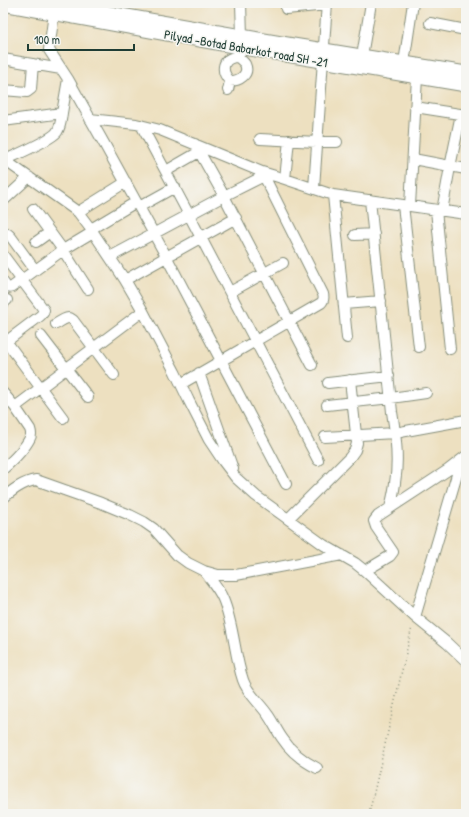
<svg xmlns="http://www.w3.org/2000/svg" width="469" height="817" viewBox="0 0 469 817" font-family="'Patrick Hand',sans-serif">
  <rect width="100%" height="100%" fill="#f6f6f2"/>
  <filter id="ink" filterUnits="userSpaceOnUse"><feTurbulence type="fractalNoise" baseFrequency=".025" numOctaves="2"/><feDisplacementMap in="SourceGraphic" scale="8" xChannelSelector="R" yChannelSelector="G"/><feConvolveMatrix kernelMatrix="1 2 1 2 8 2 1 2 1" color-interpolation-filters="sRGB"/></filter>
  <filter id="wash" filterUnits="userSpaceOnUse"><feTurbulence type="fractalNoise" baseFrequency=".012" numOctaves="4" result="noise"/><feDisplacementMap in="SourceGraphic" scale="16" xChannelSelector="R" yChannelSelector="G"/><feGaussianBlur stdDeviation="0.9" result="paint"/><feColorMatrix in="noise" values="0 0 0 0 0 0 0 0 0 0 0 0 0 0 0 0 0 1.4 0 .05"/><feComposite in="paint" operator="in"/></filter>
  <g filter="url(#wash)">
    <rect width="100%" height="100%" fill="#ede0c0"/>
  </g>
  <g filter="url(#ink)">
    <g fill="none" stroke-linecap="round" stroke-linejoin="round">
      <g stroke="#868e7a" stroke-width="12">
        <path id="minor" d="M241 3 242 36
          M286 9 327 5
          M54 13 49 50 68 79 106 147 166 256 286 484
          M430 23 466 30
          M362 56 371 3
          M3 59 61 69
          M404 63 413 3
          M230 81C239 81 250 75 245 64 244 62 240 59 238 57L241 47
          M3 90 27 92 31 89 33 64
          M228 90 230 81C220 71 222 57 238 57
          M415 107 466 115
          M90 119 136 124 160 130 262 172 285 179 333 195 466 214
          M3 121 62 113 68 79
          M141 125 189 215 318 460
          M260 139 317 142H337
          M195 144 224 196 312 365
          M3 159 78 212 93 232 125 280 143 311 175 372 189 401 209 440 223 461 236 478 256 496 324 545 355 563 365 571 415 617 447 643 466 661
          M413 159 466 169
          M5 160C16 155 51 140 57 132 61 126 61 120 62 113
          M166 171 199 152
          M285 179 289 140
          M314 188 327 3
          M333 195 347 338
          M370 200 392 412C396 436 399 460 395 483 394 492 392 500 390 508
          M3 201 29 177
          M403 205 419 347
          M410 206 417 77
          M139 207 175 187
          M33 209 63 250 88 289
          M436 210 450 349
          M442 211 450 167 461 114
          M78 212 126 182
          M91 229 136 202
          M3 234H8L11 237 35 270
          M355 235 374 234
          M36 242 50 232
          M3 255 44 310 43 313 40 316 3 344
          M110 257 224 196 264 176
          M125 280 236 218
          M3 282C6 286 7 289 12 287L63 250 93 232
          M230 292 283 263
          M3 303 7 300
          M344 304 381 301
          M56 324C62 321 67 315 73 320L114 375
          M41 336 88 397
          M3 337 63 418
          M199 373 233 469
          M328 383 389 376
          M181 384 321 303C324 300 324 298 323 294L262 172
          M3 393 15 407 143 311
          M327 405 391 398 426 393
          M325 437 395 433 466 420
          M3 469C11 462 25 448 30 438 32 435 31 432 30 429L15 407
          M3 498C13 490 23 482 36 480L101 503 130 515 144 522 154 529 177 555 188 563 204 571 218 575H236L342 555
          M288 519 350 457 355 450 357 443 350 380
          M204 571C211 580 219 589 223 599 234 625 234 654 243 680 247 693 260 703 268 715 273 722 277 731 282 738 291 752 303 761 317 768
          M365 571 390 556 393 552 376 527 374 521 378 516 448 470 466 456
          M415 617 461 461"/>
      </g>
      <g stroke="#868e7a" stroke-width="15">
        <path id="major" d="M52 3 293 45 466 73
          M3 4 244 48 466 85"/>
      </g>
      <path stroke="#868e7a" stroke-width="1.5" stroke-dasharray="1 3" stroke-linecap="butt" d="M369 814 412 627"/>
      <use href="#minor" stroke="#fff" stroke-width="10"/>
      <use href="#major" stroke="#fff" stroke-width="13"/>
    </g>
  </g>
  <g text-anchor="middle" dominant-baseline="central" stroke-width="3" stroke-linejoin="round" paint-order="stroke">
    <g font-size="13" fill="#1f3d34" stroke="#f6f6f2">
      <text transform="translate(246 48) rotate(10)">Pilyad -Botad Babarkot road SH -21</text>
    </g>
  </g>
  <rect width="469" height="817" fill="none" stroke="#f6f6f2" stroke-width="16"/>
  <path d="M28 44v6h106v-6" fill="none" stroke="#1f3d34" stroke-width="2"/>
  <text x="34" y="44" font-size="12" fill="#1f3d34" stroke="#f6f6f2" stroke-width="3" paint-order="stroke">100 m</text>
</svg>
